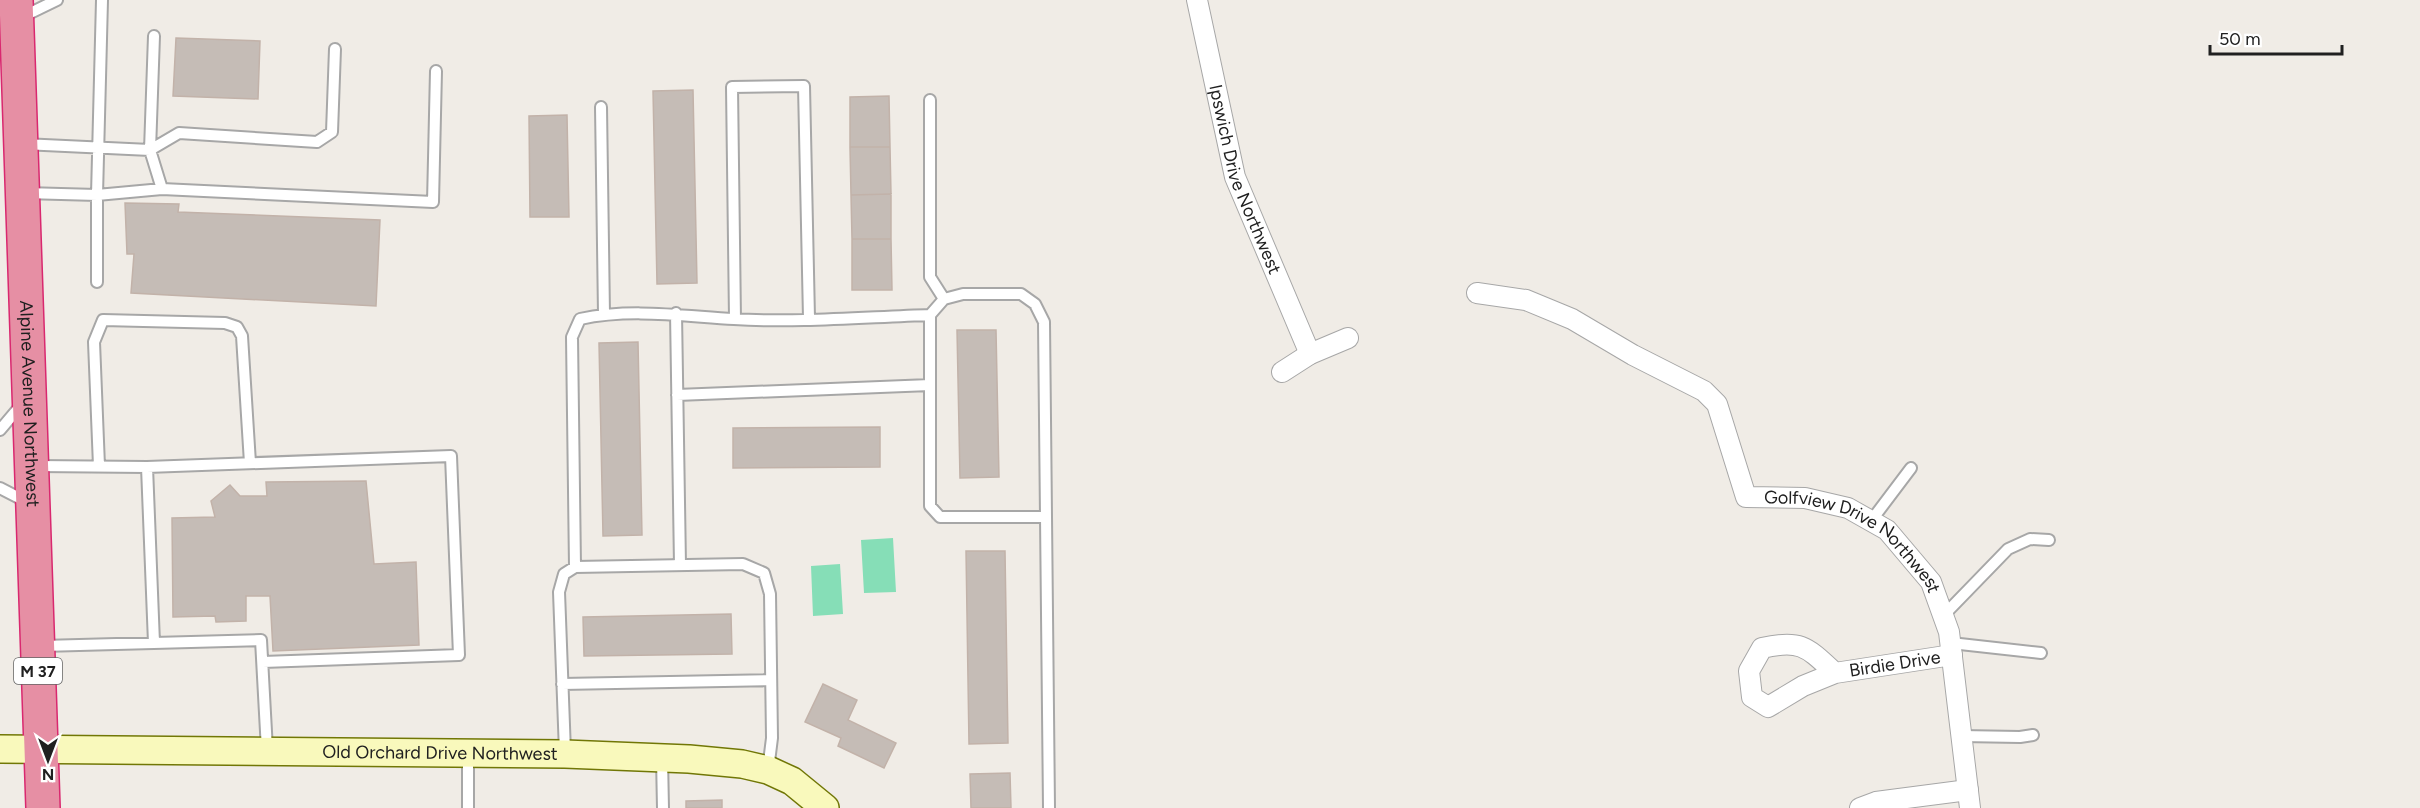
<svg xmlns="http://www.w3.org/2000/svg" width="2420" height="808" viewBox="0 0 2420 808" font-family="Figtree,sans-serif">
  <rect width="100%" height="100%" fill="#f0ece6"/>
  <path fill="#86deb7" d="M893 538 896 592 864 593 861 540Z
    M840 564 843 614 813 616 811 566Z"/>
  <path fill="#c5bcb6" stroke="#c2b2a9" stroke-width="1.5" d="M176 38 260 41 258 99 173 96Z
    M693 90 697 283 657 284 653 91Z
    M889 96 890 147H850V97Z
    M567 115 569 217H530L529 116Z
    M850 147H890L891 194 851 195Z
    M891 194V239H852L851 195Z
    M125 203 179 204 178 212 380 220 376 306 131 293 134 254H127Z
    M852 239H891L892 290H852Z
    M957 330H996L999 477 960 478Z
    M638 342 642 535 603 536 599 343Z
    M880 427V467L733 468V428Z
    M366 481 374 564 416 562 419 645 273 651 270 596H246V621L216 622 215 616 173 617 172 518 215 517 211 501 230 485 240 496H267L266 482Z
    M966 551H1005L1008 743 969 744Z
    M731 614 732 654 584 656 583 617Z
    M823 684 857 700 848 720 896 743 884 768 838 746 841 738 805 722Z
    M1010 773 1011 808H971L970 774Z
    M722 800V808H686V801Z"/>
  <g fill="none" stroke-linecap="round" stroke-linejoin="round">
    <g stroke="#a7a7a7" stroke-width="14">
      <path id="lane" d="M102 0 97 195 162 189
        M22 17 57 0
        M335 49 332 132 317 142 179 133 150 150 162 189 433 202 436 71
        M930 100V277L944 299
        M601 107 604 314
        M23 144 150 150 154 36
        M25 193 97 195V282
        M676 313 680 565
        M735 319 732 87 804 86 809 318
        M677 395 930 385
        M0 430 22 404
        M36 466 147 467
        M99 466 94 342 103 320 225 323 237 327 242 336 250 463
        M0 488 29 503
        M1046 517H940L930 506V315L944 299 963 294H1021L1035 304 1044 322 1049 808
        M1871 521 1911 468
        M575 567 572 337 580 319C631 308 682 316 734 319 797 323 866 317 930 315
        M1943 616 2008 549 2030 539 2049 540
        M154 643 147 467 451 456 459 655 263 662
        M1951 643 2041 653
        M42 646 261 640 267 750
        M562 684 771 680
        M1961 736 2020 737 2033 735
        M565 752 559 592 564 574 575 567 743 564 764 573 770 594 772 738 768 770
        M662 758 663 808
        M468 808V753"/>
    </g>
    <g stroke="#a7a7a7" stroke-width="22">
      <g id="street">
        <path id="s1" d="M1197 0 1235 177 1310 354"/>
        <path id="s2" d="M1477 293 1526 300 1572 319 1633 355 1704 391 1717 404 1746 497 1805 498 1848 508 1887 530 1931 582 1949 632 1970 808"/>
        <path d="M1282 372 1310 354 1348 338"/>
        <path id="s3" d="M1835 673 1803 686 1768 707 1752 697 1749 671 1762 648C1801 639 1807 647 1835 673L1952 655"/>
        <path d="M1860 808 1876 802 1968 790"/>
      </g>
    </g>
    <g stroke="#717706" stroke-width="30">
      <g id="secondary">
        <path id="s4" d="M0 749 565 754 689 759 742 764 768 770 792 781 825 808"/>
      </g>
    </g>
    <g stroke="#d9286f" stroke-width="36">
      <g id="highway">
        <path id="s5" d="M16 0 43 808"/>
      </g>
    </g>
    <use href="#lane" stroke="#fff" stroke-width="10"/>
    <use href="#street" stroke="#fff" stroke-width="20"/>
    <use href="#secondary" stroke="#f9f9bc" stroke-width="27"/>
    <use href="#highway" stroke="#e68fa4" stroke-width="33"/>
  </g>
  <g text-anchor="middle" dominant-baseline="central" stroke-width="4.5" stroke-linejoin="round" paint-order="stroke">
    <rect fill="#fff" stroke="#636363" stroke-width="1.5" x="14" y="658" width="48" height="26" rx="4.5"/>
    <g font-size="16" font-weight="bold" fill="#202020">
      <text x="38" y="671">M 37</text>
    </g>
    <g font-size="18" fill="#202020" stroke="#fff">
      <text stroke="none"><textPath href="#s1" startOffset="186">Ipswich Drive Northwest</textPath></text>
      <text stroke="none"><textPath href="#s5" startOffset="404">Alpine Avenue Northwest</textPath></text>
      <text stroke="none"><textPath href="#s2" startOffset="488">Golfview Drive Northwest</textPath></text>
      <text stroke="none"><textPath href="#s3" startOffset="290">Birdie Drive</textPath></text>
      <text stroke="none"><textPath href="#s4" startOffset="440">Old Orchard Drive Northwest</textPath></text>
    </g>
  </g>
  <g transform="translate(48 760) rotate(180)" stroke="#ffffff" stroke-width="4.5" paint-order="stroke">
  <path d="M0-4.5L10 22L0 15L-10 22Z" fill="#202020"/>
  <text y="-9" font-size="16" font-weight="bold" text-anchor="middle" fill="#202020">N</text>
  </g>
  <path d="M2210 45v9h132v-9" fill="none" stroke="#202020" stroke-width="3"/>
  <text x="2219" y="45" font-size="18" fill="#202020" stroke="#ffffff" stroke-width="4.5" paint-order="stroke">50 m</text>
</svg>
